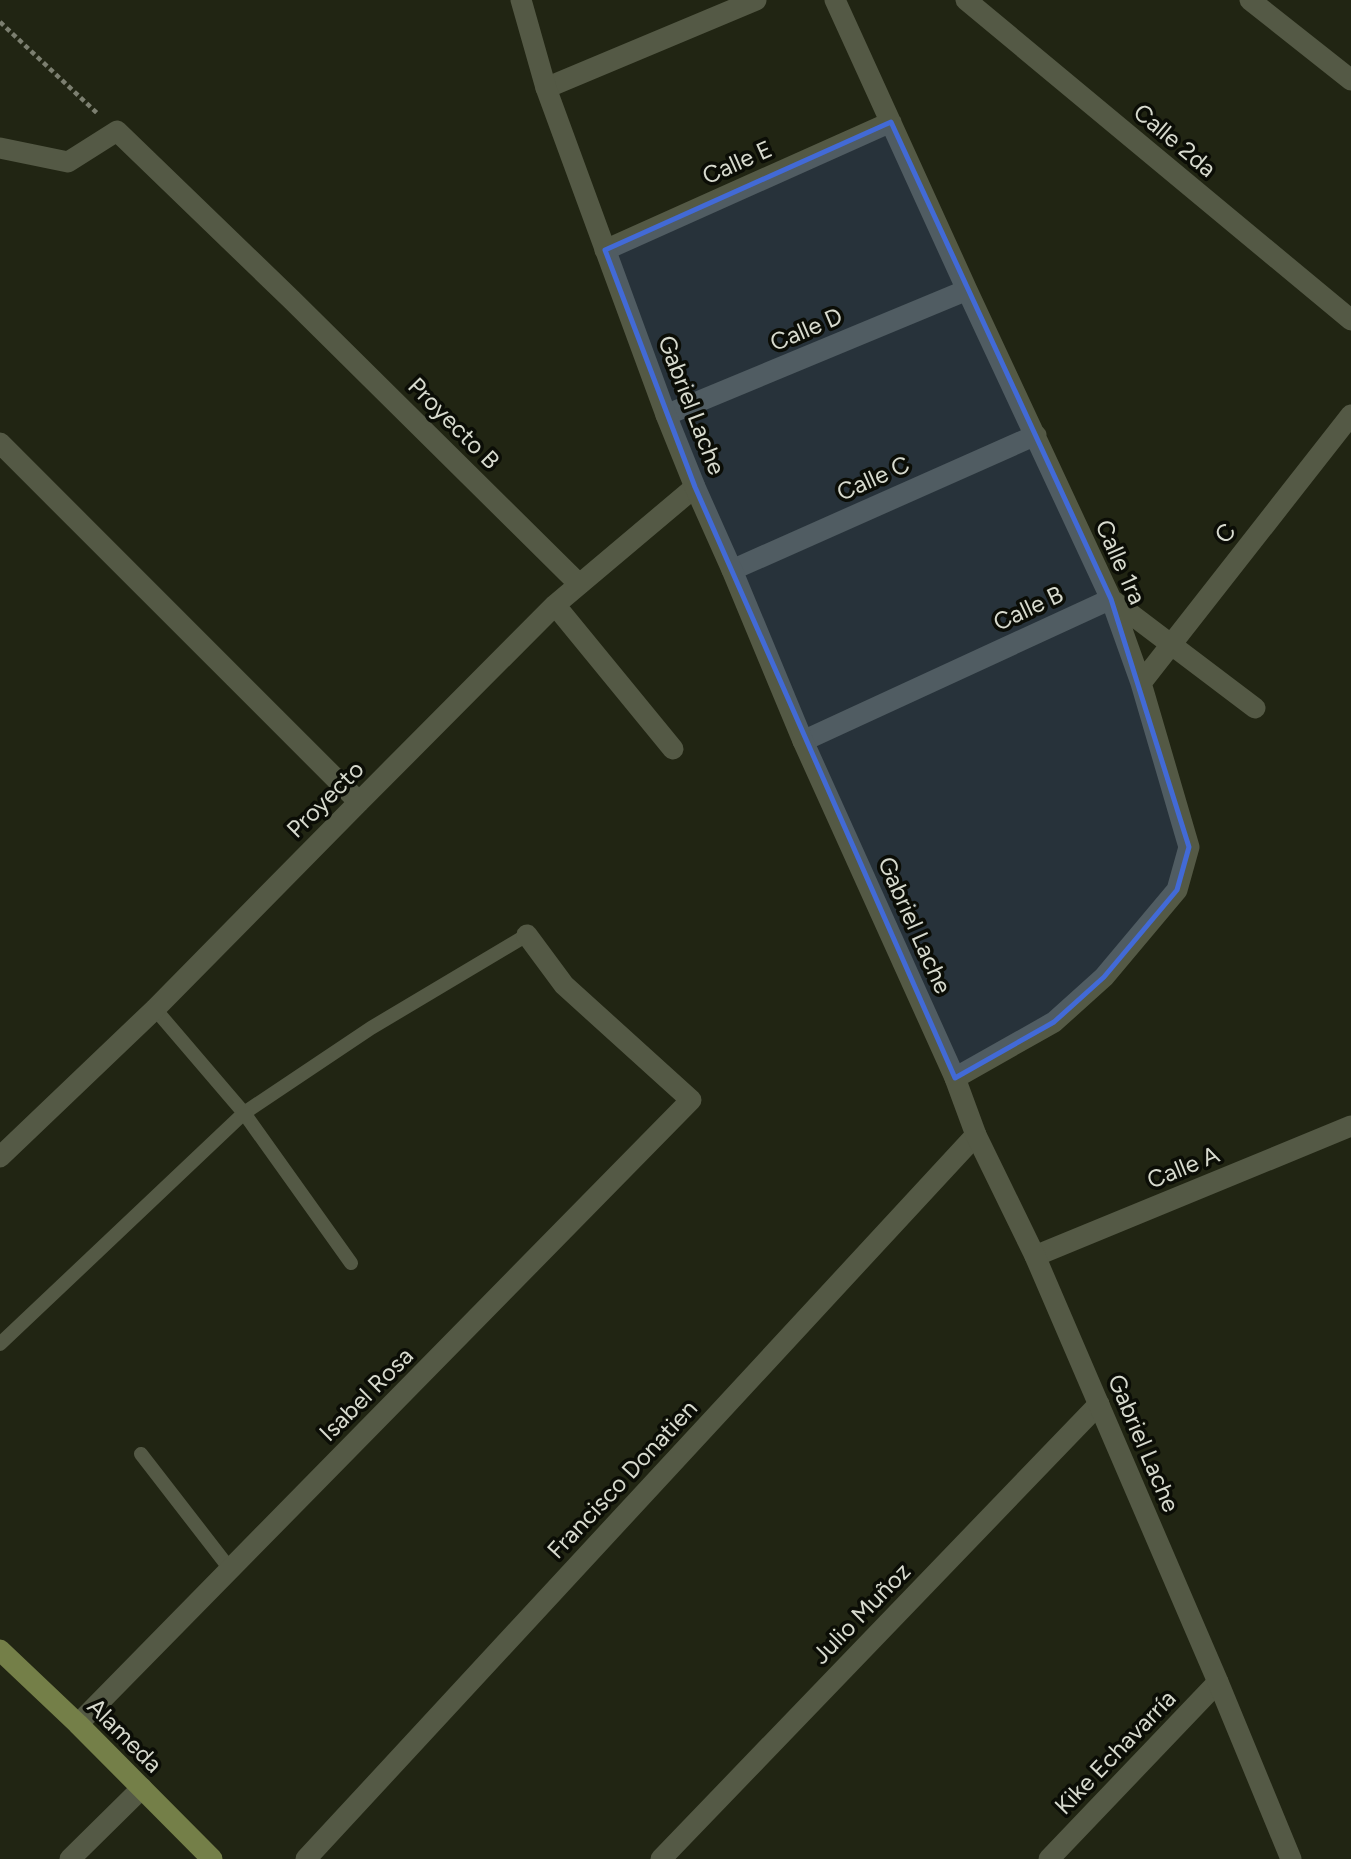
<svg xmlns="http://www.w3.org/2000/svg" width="1351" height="1859" viewBox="0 0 1351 1859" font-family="Figtree,sans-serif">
  <rect width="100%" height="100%" fill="#212513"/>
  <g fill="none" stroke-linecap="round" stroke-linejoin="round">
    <path stroke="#7c7f70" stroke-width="4.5" stroke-dasharray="5 3.5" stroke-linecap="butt" d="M0 22 98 114"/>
    <path stroke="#545945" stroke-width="14" d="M155 1009 244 1113 351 1263
      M0 1344 244 1113 371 1028 527 935
      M141 1454 230 1569"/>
    <path stroke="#545945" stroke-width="21" d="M835 0 967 290 1111 599 1141 683 1189 847 1177 890 1104 977 1054 1022 955 1078
      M966 0 1351 320
      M1250 0 1351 80
      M546 88 756 0
      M0 148 68 162 117 131 292 300 579 584
      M605 250 891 122
      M666 415 967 290
      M0 443 359 802
      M732 570 1036 435
      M555 605 673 749
      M1141 683 1351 415
      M803 741 1111 599 1255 708
      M0 1157 155 1009 359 802 555 605 695 487
      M1035 1256 1351 1126
      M78 1724 691 1100 564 985 527 935
      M70 1859 142 1788
      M306 1859 976 1135
      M661 1859 1099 1404
      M1049 1859 1218 1682"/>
    <path stroke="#545945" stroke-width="21" d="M521 0 546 88 666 415 695 487 732 570 803 741 955 1078 976 1135 1035 1256 1218 1682 1291 1859"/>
    <path stroke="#747f48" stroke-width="21" d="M0 1650 78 1724 212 1859"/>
  </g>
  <path fill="#426ad6" fill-opacity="0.2" stroke="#426ad6" stroke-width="5" stroke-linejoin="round" d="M891 122 1111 599 1189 847 1177 890 1104 977 1054 1022 955 1078 695 487 605 250Z"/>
  <g text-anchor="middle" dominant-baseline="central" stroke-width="7" stroke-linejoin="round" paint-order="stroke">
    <g font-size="24" fill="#d7dace" stroke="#0b0d06">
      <text transform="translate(1175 140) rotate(40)">Calle 2da</text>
      <text transform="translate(737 162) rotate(-24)">Calle E</text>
      <text transform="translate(806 329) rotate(-23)">Calle D</text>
      <text transform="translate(692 405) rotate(69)">Gabriel Lache</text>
      <text transform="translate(454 423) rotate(45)">Proyecto B</text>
      <text transform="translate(873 478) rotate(-24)">Calle C</text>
      <text transform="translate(1225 533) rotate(-52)">C</text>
      <text transform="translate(1121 562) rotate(66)">Calle 1ra</text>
      <text transform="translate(1028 608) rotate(-25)">Calle B</text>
      <text transform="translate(325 799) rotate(-45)">Proyecto</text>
      <text transform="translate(915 925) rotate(66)">Gabriel Lache</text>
      <text transform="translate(1183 1167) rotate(-22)">Calle A</text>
      <text transform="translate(366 1394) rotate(-45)">Isabel Rosa</text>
      <text transform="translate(1144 1443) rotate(67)">Gabriel Lache</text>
      <text transform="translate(622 1479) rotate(-47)">Francisco Donatien</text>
      <text transform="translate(861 1613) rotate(-46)">Julio Muñoz</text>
      <text transform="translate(125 1735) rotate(45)">Alameda</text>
      <text transform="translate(1115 1752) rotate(-46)">Kike Echavarría</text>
    </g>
  </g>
</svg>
